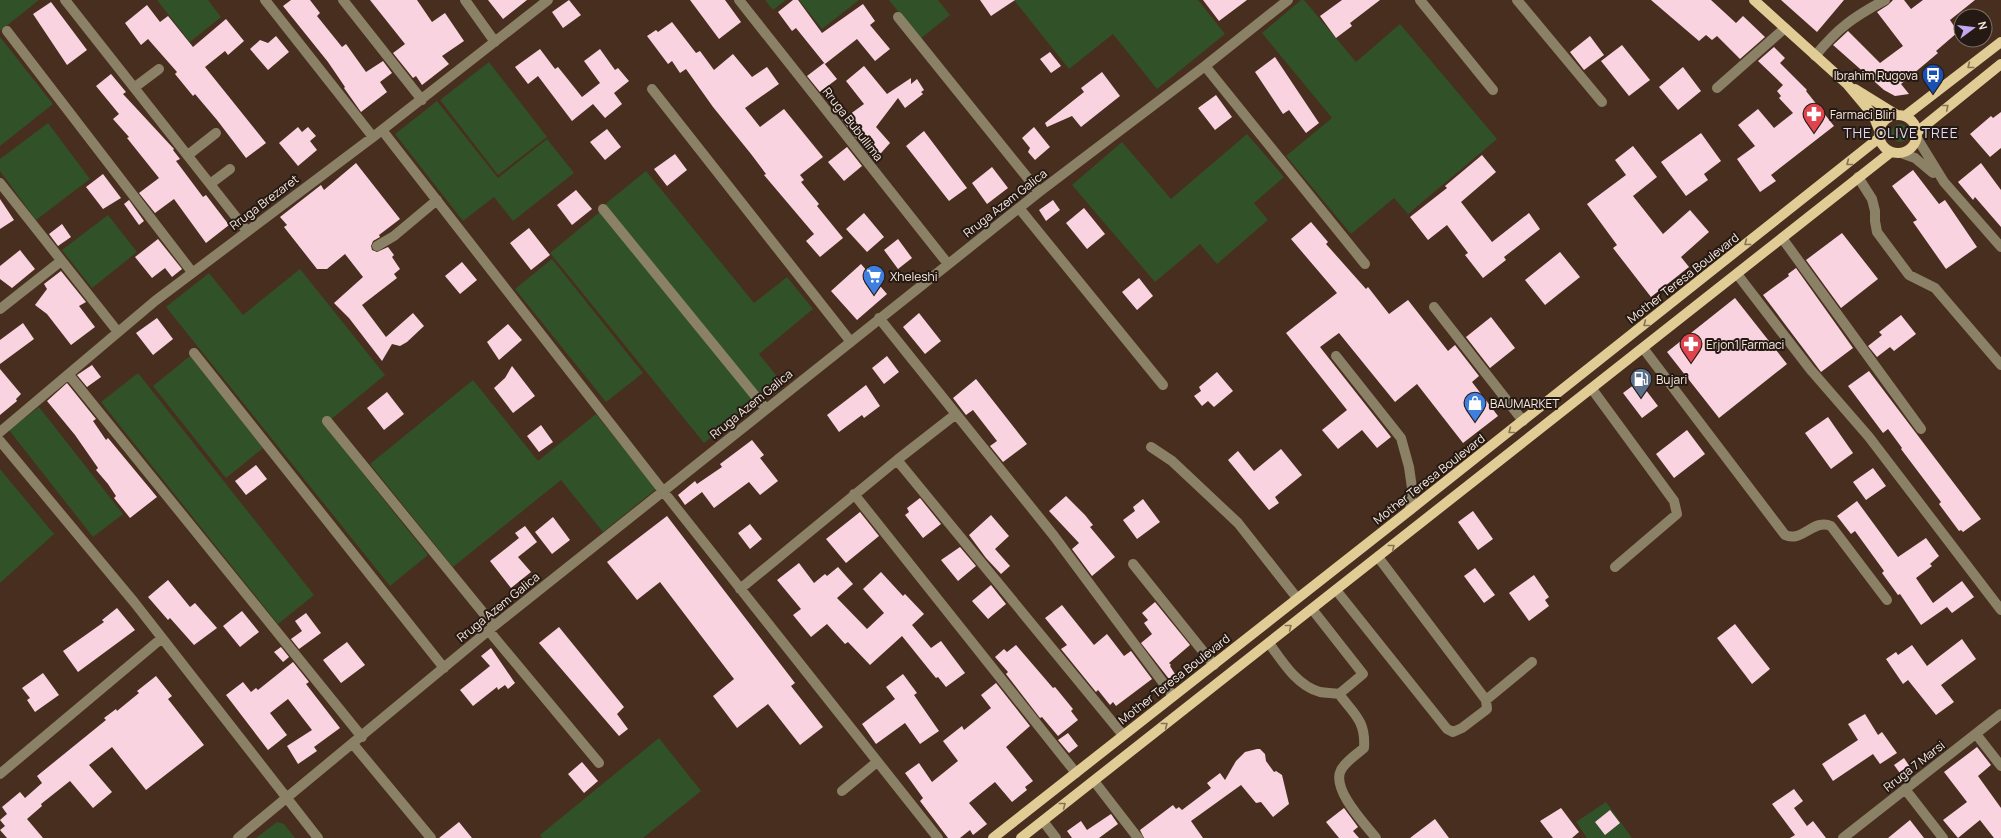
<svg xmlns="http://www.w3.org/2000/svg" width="2001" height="838" viewBox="0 0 2001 838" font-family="Manrope,sans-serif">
  <rect width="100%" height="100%" fill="#482e1f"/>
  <path fill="#315128" d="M0 0H39L0 31Z
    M157 0H208L221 17 190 42Z
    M765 0H786L773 10Z
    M799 0H859L822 29Z
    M889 0H938L950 15 920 39Z
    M1014 0H1198L1225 34 1157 89 1113 34 1069 69Z
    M1301 0H1304L1356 62 1400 24 1497 139 1408 214 1394 198 1351 234 1286 156 1332 118 1262 33Z
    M0 37 53 104 0 146Z
    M489 62 547 137 498 175 440 100Z
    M437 101 498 178 547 139 574 173 513 221 494 197 463 221 395 134Z
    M48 123 90 179 36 220 0 171V159Z
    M1891 133a9 9 0 1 1 18 0a9 9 0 1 1-18 0Z
    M1247 134 1284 177 1254 203 1268 220 1217 264 1200 244 1155 282 1072 185 1122 142 1171 199Z
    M646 171 754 303 787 277 813 309 759 354 781 381 761 398 604 205Z
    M601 211 755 402 704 443 550 253Z
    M108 215 137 252 92 288 62 250Z
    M552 259 643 373 606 402 515 289Z
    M300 269 385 375 324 425 428 555 390 586 166 307 209 273 243 315Z
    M190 356 263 448 226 478 153 386Z
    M138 373 314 595 278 624 101 402Z
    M473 380 538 461 596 414 656 489 603 532 561 480 453 567 370 464Z
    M39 407 123 514 93 537 9 430Z
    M0 469 54 534 0 583Z
    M659 738 701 791 643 838H542L540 835Z
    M1606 802 1632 838H1587L1576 822Z
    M277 822 284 824 295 838H256Z"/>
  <path fill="#f9d3e0" d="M291 0H310L320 13 317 16 342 47 346 44 366 72 383 61 392 73 380 82 387 92 361 112 344 88 345 87 328 62 283 6Z
    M370 0H417L432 22 445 13 464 41 442 56 449 64 422 85 416 76 413 78 393 53 405 44Z
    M488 0H527L503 19Z
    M569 0 581 15 563 28 552 12Z
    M690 0H725L741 22 719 39Z
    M793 0H798L822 33 863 4 875 21 870 25 890 49 875 61 857 39 825 64 796 28 792 31 778 12Z
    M980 0H1015L991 16Z
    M1203 0H1247L1219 21Z
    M1342 0H1380L1350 23 1352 26 1336 38 1320 16Z
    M1651 0H1711L1736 23 1743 16 1765 37 1740 59 1717 36 1712 40 1706 35 1699 41Z
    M1781 0H1844L1817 32Z
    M1893 0H1904L1911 9 1923 0H1975L1950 20 1958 32 1936 51 1938 53 1901 84 1909 94 1895 96 1884 90 1833 45 1848 31 1880 63 1903 46 1877 12 1888 5Z
    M51 2 87 50 67 65 33 14Z
    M147 5 160 22 168 16 193 47 226 19 244 41 228 55 225 51 205 67 266 143 246 158 217 120 195 94 193 96 175 74 177 72 148 39 141 45 125 23Z
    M672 22 696 53 700 51 714 70 733 54 752 77 767 67 779 84 745 108 760 127 784 109 823 157 800 175 804 180 801 182 819 204 817 206 843 238 820 257 806 241 814 234 764 175 766 174 751 154 713 107 686 69 680 73 672 61 668 64 647 36 656 30 658 32Z
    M276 36 289 52 268 70 250 49 260 40 268 43Z
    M1590 36 1604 55 1584 70 1570 52Z
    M1622 45 1650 80 1629 96 1601 61Z
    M1774 47 1785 58 1780 63 1807 90 1806 91 1834 126 1771 175 1776 181 1760 192 1737 159 1755 146 1738 125 1758 109 1774 128 1793 113 1779 98 1781 96 1777 91 1783 85 1758 61Z
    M540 49 555 69 558 67 582 97 600 83 584 61 600 49 615 70 618 68 629 81 614 93 622 104 605 118 593 104 572 121 538 76 528 84 515 67Z
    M1050 52 1061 66 1051 73 1040 59Z
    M1275 57 1319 123 1306 133 1289 110 1283 114 1255 72Z
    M824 63 837 79 820 92 807 76Z
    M864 66 887 94 911 78V84L917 79 924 90 921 92 923 94 905 108 898 98 876 127 890 143 874 161 842 120 864 104 846 81Z
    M1683 67 1701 91 1678 110 1659 87Z
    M1102 72 1120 96 1081 127 1072 116 1047 127 1045 123 1084 92 1081 88Z
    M111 74 126 92 123 94 174 149 173 150 180 159 176 161 203 197 206 195 229 225 206 243 174 199 155 213 139 193 159 178 127 138 129 137 113 119 119 114 96 86Z
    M1216 95 1232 117 1215 130 1198 108Z
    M2001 112V148L1990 157 1970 134 1991 116 1993 118Z
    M298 127 302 132 308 127 316 136 310 141 317 150 298 166 279 143Z
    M1034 127 1050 147 1035 160 1028 152 1030 148 1022 138Z
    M607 129 621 147 605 160 590 142Z
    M924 131 967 188 949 201 906 146Z
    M1701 133 1721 161 1704 174 1708 180 1686 196 1661 162Z
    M1633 146 1657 177 1633 196 1663 234 1690 210 1709 232 1681 257 1689 267 1651 297 1613 248 1617 245 1587 204 1626 175 1615 160Z
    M847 147 862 166 844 181 828 162Z
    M675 154 687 170 667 186 654 169Z
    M1482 155 1496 172 1461 202 1492 242 1529 213 1540 229 1504 257 1506 260 1483 278 1465 255 1468 253 1447 225 1428 240 1410 217 1447 188 1445 186Z
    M356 163 400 219 379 235 380 237 373 241 371 246 372 250 377 252 388 247 394 255 392 257 400 269 394 274 397 278 362 305 386 337 413 313 424 326 407 342 400 346 392 344 382 361 349 318 334 303 363 277 345 254 327 269H317L284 227 287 225 280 217 321 185 324 190Z
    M1981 163 2001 190V227L1975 197 1973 200 1958 182Z
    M992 167 1008 188 987 204 972 183Z
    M1913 170 1939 204 1945 200 1977 247 1946 269 1913 222 1917 220 1892 186Z
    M103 174 121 198 103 209 86 187Z
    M576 190 592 209 572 225 557 205Z
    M0 199 14 220 0 229Z
    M129 200 144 221 139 225 124 204Z
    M1053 200 1060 210 1046 221 1039 210Z
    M1084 208 1105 234 1087 249 1066 223Z
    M864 213 884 237 867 252 846 229Z
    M1311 222 1328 242 1326 244 1366 289 1368 287 1389 314 1408 300 1448 351 1455 345 1479 376 1472 382 1498 416 1463 443 1417 384 1395 402 1339 333 1320 347 1391 437 1377 448 1362 430 1338 449 1322 430 1347 410 1286 333 1337 293 1291 239Z
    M62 224 71 237 58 246 49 234Z
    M529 228 550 255 531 270 510 243Z
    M1842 233 1878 279 1841 308 1806 260Z
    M158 239 182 269 172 277 165 268 152 278 135 257Z
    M898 239 912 258 898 269 884 250Z
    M20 250 35 269 12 288 0 279V266Z
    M1560 252 1580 277 1545 305 1525 280Z
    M462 262 477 280 460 294 445 276Z
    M861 264 887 294 857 320 831 291Z
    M1796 268 1853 348 1821 372 1763 295 1789 276 1788 274Z
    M61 271 86 302 79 306 95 327 71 345 47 314 35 305 47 289 44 284Z
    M1139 278 1153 296 1137 310 1122 292Z
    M1735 298 1787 364 1719 418 1667 352Z
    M919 313 941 341 925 354 903 327Z
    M1901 315 1916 334 1894 351 1890 347 1877 357 1868 346 1882 335 1879 332Z
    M1491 317 1515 348 1490 368 1466 337Z
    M157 318 173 339 153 355 136 333Z
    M23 323 34 339 0 364V340Z
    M508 324 522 340 499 360 487 342Z
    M887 356 899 372 884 384 872 368Z
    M92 365 101 377 87 387 77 375Z
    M512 366 535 396 513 413 494 388 505 378Z
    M0 369 21 394 16 399 17 401 0 415Z
    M1869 371 1981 519 1963 532 1961 530 1959 531 1939 504 1941 502 1901 449 1902 448 1888 429 1883 433 1848 386Z
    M1217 372 1233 391 1214 407 1208 401 1202 406 1194 396 1201 391 1199 387Z
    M976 379 1027 444 1003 462 990 446 997 441 973 410 966 415 953 398Z
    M1639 381 1658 406 1642 418 1623 393Z
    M67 383 96 419 93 421 106 440 108 438 157 497 130 518 114 498 116 496 108 484 96 470 98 468 75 435 47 401Z
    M866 385 880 406 864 418 862 415 839 432 827 415Z
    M387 392 404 414 384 430 367 408Z
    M1828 417 1853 453 1831 469 1805 433Z
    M541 425 553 442 539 452 527 436Z
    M1687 430 1705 454 1674 478 1656 454Z
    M752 440 764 455 760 458 778 481 760 495 749 482 714 508 702 492 685 505 678 495 695 481 697 484 722 467 720 464Z
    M1281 449 1302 475 1275 497 1279 503 1269 510 1228 460 1238 451 1254 471Z
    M256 465 267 479 246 495 235 481Z
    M1873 468 1886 486 1866 500 1853 482Z
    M1066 496 1085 515 1093 525 1090 527 1115 557 1092 576 1072 549 1079 543 1049 511Z
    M920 498 941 524 923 538 905 515 909 512 907 508Z
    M1143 499 1160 522 1137 539 1123 520 1135 511 1133 507Z
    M1857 501 1898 557 1926 538 1939 556 1930 564 1932 566 1916 578 1933 603 1962 581 1974 597 1952 613 1947 607 1921 625 1900 594 1898 595 1882 573 1884 571 1855 531 1851 534 1837 516Z
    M1473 511 1493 539 1478 550 1458 522Z
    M860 512 879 536 846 563 826 539Z
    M991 515 1009 536 995 549 1010 566 1001 574 986 558 969 535Z
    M667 516 795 683 791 686 823 727 800 745 768 704 737 728 713 696 734 679 660 582 637 600 607 562Z
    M553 517 570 540 552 554 535 532Z
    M750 524 762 539 750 549 738 533Z
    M525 526 537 542 518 557 531 572 511 588 490 561 519 538 515 533Z
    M960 547 976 566 958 581 941 560Z
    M799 563 814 583 825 574 827 576 838 567 853 584 837 598 867 629 884 613 863 589 881 572 903 596 905 594 924 614 912 625 931 648 941 641 965 673 946 687 938 677 936 678 931 672 902 636 870 665 848 642 845 644 827 624 811 637 793 615 801 609 777 580Z
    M1475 568 1495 595 1484 603 1464 576Z
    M1534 575 1549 597 1545 600 1549 606 1529 621 1509 593Z
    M168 580 190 607 195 603 217 628 194 645 170 618 168 620 148 597Z
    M991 585 1006 604 988 619 972 601Z
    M1155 602 1190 645 1169 663 1171 665 1170 666 1175 674 1169 679 1141 643 1152 634 1144 623 1148 620 1142 613Z
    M1062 605 1094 645 1107 634 1124 656 1131 651 1152 679 1116 706 1113 702 1110 705 1098 690 1096 692 1061 649 1067 645 1045 618Z
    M117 608 135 630 78 672 63 651 104 622 102 620Z
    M242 611 259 632 240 647 223 626Z
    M306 613 321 633 299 649 291 639 302 631 295 621Z
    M1735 624 1770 669 1752 684 1717 638Z
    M559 627 624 707 617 714 628 729 619 736 539 643Z
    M1962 639 1976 659 1941 685 1954 702 1936 715 1908 680 1903 684 1886 659 1896 652 1898 655 1912 645 1927 666Z
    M347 642 365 665 341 683 323 660Z
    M1016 645 1053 688 1055 687 1073 709 1071 711 1078 720 1058 736 1042 717 1040 718 1006 674 1008 672 995 657 1004 649 1007 652Z
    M281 647 289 657 283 662 274 652Z
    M491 648 515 683 508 689 505 685 498 690 497 687 473 706 460 690 490 666 481 656Z
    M293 662 309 682 306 684 340 728 314 747 317 751 298 764 287 746 312 730 288 699 270 713 287 735 268 750 226 695 243 682 251 692 256 688 258 690Z
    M43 673 59 695 35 712 27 700 30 698 22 688Z
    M903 674 917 693 914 695 939 731 920 744 905 723 876 744 862 724 895 699 886 687Z
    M156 676 172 696 168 699 204 745 146 790 112 747 89 765 112 792 93 808 70 781 41 804 42 806 27 819 43 838H7L0 830 5 826 0 820 7 814 2 807 20 792 25 798 42 783 37 776 106 720 104 718 116 709 117 711 139 693 137 691Z
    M996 683 1030 726 1006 747 1033 781 1025 787 1027 790 1012 802 995 782 969 803 987 824 973 835 970 830 960 838H948L920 801 923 798 905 773 919 763 932 782 958 761 943 741 962 726 964 730 991 708 981 695Z
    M1865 714 1878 735 1882 732 1897 753 1880 764 1873 754 1833 781 1822 764 1858 740 1848 724Z
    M1068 733 1078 746 1069 753 1058 740Z
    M1977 747 1991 765 1978 776 2001 808V838H1994L1980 820 1958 838 1943 820 1967 802 1944 772Z
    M1257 749H1260L1265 754 1266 761 1274 772 1276 771 1282 775 1289 804 1273 817 1261 802 1256 803 1241 785 1191 821 1203 838H1144L1140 830 1173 805 1176 809 1179 807 1182 810 1211 788 1207 783 1220 773 1225 780 1236 761 1245 752Z
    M1904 758 1912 770 1902 776 1894 765Z
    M582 762 598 781 584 793 568 774Z
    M1794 789 1803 801 1794 808 1807 826 1813 821 1826 838H1790L1795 835 1772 804Z
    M1344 808 1358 827 1353 831 1359 838H1339L1326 822Z
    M1561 808 1579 832 1572 838H1553L1540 821Z
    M1610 810 1620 823 1605 835 1595 822Z
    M1111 814 1118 824 1099 838H1072L1067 831 1081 821 1087 830Z
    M1435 819 1449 838H1410Z
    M1910 820 1924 838H1888Z
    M459 822 472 838H439Z"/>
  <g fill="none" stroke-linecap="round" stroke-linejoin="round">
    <path stroke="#8b8167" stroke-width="10" d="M65 0 247 231
      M265 0 373 137
      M343 0 422 100
      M465 0 495 42
      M739 0 948 264
      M1420 0 1493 90
      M1517 0 1602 102
      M898 17 1039 192
      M7 31 192 272
      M1815 56C1838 28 1853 17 1885 0
      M1205 66 1365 264
      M135 87 159 69
      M1717 88 1785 28
      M652 89 851 342
      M382 130 663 491 938 838
      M1917 138 1944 182 2001 247
      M1901 153 1915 158 1933 173
      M188 155 216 133
      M1858 177 1872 199 1875 211V221L1877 232 1909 275 1935 288 2001 365
      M0 183 118 332
      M210 184 230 169
      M1019 208 1163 385
      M603 209 766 409
      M1782 238 1921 429
      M377 246 394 236 437 200
      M1737 274 1810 369 1869 437 2001 610
      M1434 307 1523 421
      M0 309 61 261
      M879 318 1054 536 1173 696
      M1643 348 1785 535C1802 543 1814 518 1831 526L1887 600
      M194 353 444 668
      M1336 356 1401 438 1409 467 1412 488 1410 510
      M69 375 362 737
      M1592 389 1674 501 1677 514 1615 567
      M327 421 494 626
      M0 432 155 301 373 137 548 0
      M0 441 134 602 318 838
      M1151 447 1172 461 1238 523 1297 598
      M897 460 1123 735
      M854 494 1076 773
      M1133 564 1214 665
      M740 589 897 460 956 414
      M1336 590 1447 729 1453 732 1462 728 1487 709 1486 700 1378 557
      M1312 609 1363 674 1339 694
      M489 631 599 763
      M1269 643C1282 661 1297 686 1320 692 1326 693 1333 693 1339 694 1354 714 1366 721 1364 748 1356 755 1346 761 1341 770 1331 789 1365 824 1376 838
      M1486 700 1532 662
      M1976 734 2001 766
      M353 744 431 838
      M0 774 162 638
      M1094 781 1138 838
      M1905 789 1943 838
      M842 791 877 762
      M1043 821 1056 838
      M238 838 494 626 1039 192 1205 66 1288 0
      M1843 838 2001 714"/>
    <path stroke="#e1cc95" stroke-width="10" d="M1754 0 1847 84 1873 115 1879 130
      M1855 89 1897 115
      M1879 134a19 19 0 1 1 38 0a19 19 0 1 1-38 0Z
      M1905 116 2001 42
      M1917 132 2001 64
      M993 838 1410 510 1879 138
      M1021 838 1891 152"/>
  </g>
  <defs><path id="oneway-chevron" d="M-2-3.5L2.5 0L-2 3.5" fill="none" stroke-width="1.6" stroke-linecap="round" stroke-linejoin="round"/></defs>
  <g stroke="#837354">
    <use href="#oneway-chevron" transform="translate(1970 66) rotate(142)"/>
    <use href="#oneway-chevron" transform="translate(1946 107) rotate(-39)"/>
    <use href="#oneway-chevron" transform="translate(1849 163) rotate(142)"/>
    <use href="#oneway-chevron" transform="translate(1747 243) rotate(142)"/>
    <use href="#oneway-chevron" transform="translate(1646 324) rotate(142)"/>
    <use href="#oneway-chevron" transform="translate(1511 431) rotate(142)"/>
    <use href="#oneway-chevron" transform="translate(1392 547) rotate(-38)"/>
    <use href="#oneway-chevron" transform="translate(1289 627) rotate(-38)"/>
    <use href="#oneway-chevron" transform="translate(1165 725) rotate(-38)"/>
    <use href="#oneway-chevron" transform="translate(1063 805) rotate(-38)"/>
  </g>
  <defs>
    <g id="bus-pin" transform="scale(1.15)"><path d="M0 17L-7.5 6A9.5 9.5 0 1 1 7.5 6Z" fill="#1a4fb4" stroke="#251a13"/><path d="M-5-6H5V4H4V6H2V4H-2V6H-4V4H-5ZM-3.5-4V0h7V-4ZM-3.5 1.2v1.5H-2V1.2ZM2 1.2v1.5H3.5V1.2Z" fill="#fff"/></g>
    <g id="pharmacy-pin" transform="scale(1.15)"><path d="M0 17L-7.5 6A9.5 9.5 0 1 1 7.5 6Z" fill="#e0444e" stroke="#251a13"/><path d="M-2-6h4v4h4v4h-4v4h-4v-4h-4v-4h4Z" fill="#fff"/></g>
    <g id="supermarket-pin" transform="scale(1.15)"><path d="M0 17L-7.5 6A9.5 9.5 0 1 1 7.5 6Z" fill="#3f7fe0" stroke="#251a13"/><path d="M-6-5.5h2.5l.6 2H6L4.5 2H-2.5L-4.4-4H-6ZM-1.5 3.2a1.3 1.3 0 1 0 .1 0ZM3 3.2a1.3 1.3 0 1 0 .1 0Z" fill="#fff"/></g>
    <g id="fuel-pin" transform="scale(1.15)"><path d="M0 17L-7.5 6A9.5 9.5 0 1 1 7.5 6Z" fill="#5c6f8a" stroke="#251a13"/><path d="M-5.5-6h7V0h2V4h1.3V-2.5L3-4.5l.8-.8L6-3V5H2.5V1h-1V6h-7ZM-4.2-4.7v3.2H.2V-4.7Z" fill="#fff"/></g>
    <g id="shop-pin" transform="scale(1.15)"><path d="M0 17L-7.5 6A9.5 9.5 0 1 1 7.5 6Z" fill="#3f7fe0" stroke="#251a13"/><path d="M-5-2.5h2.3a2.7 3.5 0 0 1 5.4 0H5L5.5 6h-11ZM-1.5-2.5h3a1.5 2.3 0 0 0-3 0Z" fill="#fff"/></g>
  </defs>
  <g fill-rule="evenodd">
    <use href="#bus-pin" x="1933" y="75"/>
    <use href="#pharmacy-pin" x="1814" y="114"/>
    <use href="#supermarket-pin" x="874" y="276"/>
    <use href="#pharmacy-pin" x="1691" y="344"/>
    <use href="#fuel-pin" x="1641" y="379"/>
    <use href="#shop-pin" x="1475" y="403"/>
  </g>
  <g text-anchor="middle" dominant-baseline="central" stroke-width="4" stroke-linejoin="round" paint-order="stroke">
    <g font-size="12" fill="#fae9df" stroke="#251a13" text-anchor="start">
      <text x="1918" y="75" text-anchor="end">Ibrahim Rugova</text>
      <text x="1830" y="114">Farmaci Bliri</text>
      <text x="890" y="276">Xheleshi</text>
      <text x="1706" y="344">Erjon1 Farmaci</text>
      <text x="1656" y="379">Bujari</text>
      <text x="1490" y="403">BAUMARKET</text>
    </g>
    <g font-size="12" fill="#fae9df" stroke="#251a13">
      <text transform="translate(853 124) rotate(52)">Rruga Bubullima</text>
      <text transform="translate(264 202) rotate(-37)">Rruga Brezaret</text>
      <text transform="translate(1005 203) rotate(-38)">Rruga Azem Galica</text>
      <text transform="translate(1683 278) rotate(-38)">Mother Teresa Boulevard</text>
      <text transform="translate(751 404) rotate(-39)">Rruga Azem Galica</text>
      <text transform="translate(1429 479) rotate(-38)">Mother Teresa Boulevard</text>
      <text transform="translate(498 607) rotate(-39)">Rruga Azem Galica</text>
      <text transform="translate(1174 679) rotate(-38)">Mother Teresa Boulevard</text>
      <text transform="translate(1914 766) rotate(-38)">Rruga 7 Marsi</text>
    </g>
    <g font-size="14" letter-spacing="1" fill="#e1d8f4" stroke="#251a13">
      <text x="1901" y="132">THE OLIVE TREE</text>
    </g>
  </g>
  <g transform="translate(1973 28) rotate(75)"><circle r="19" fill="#251a13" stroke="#7a6d65"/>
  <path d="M0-3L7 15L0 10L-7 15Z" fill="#c2a7f2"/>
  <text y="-6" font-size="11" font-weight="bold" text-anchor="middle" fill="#fae9df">N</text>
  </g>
</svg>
